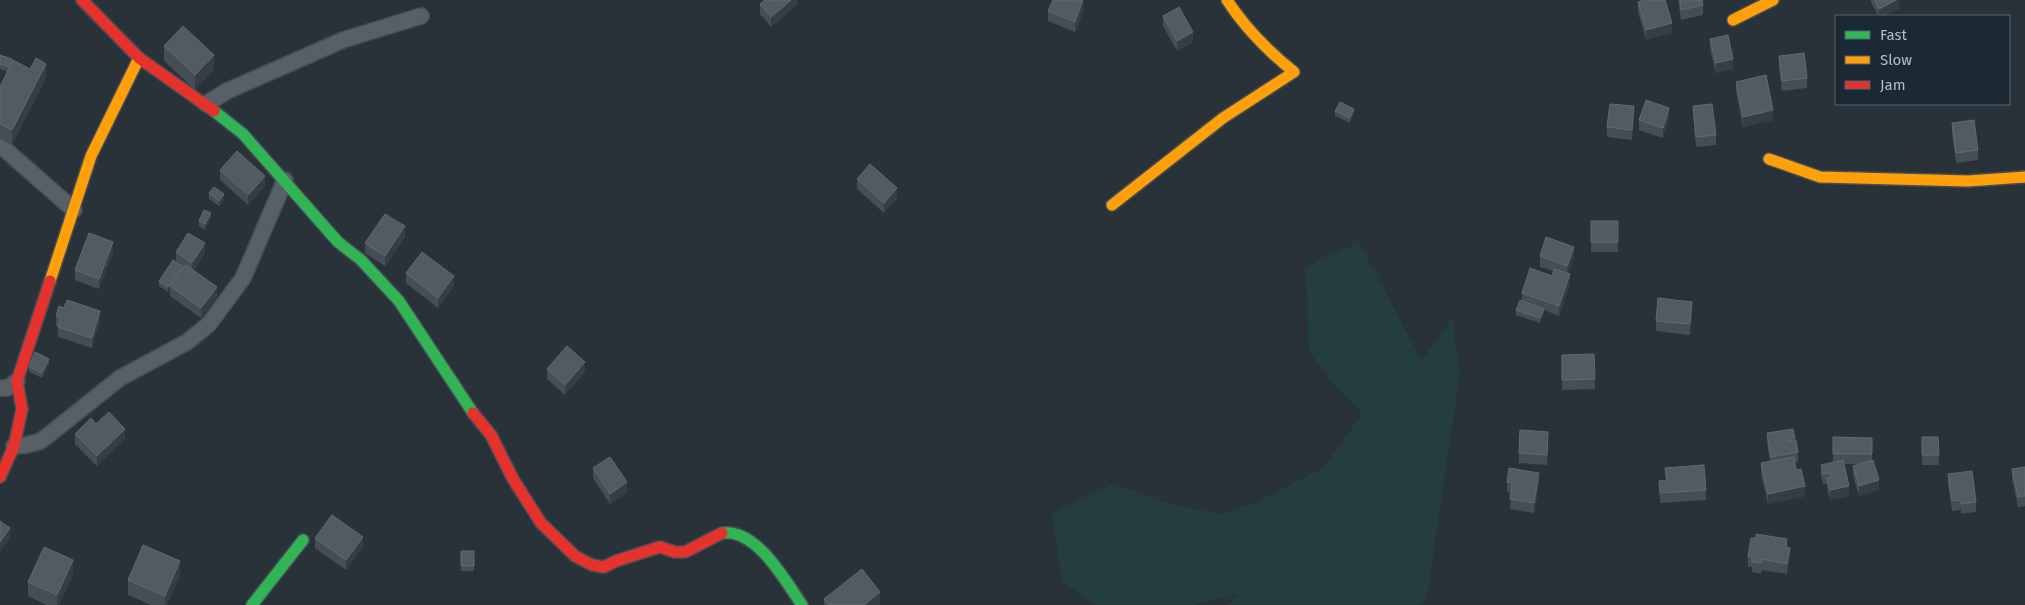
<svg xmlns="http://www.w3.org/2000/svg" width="2025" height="605" viewBox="0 0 2025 605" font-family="'Fira Sans',sans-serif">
  <rect width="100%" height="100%" fill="#283238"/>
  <path fill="#243e3d" d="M1359 242 1422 361 1452 318 1460 373 1426 603 1416 605H1228L1238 594 1195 605H1096L1062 582 1052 513 1114 484 1175 505 1220 514 1258 501 1323 468 1362 414 1334 385 1309 352 1306 267Z"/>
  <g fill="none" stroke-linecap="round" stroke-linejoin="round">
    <g stroke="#464e53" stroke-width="18">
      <path id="street" d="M206 104 227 91 343 40 421 16
        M0 145 74 210
        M0 388H7L17 381
        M14 446 26 445 41 441 120 378 187 342 209 324 243 278 285 180"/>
    </g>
    <g stroke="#464e53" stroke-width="14">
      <path id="fast" d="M214 111 243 134 338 242 361 260 399 301 473 413
        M722 533C756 528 785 580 802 605
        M252 605 303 540"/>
    </g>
    <g stroke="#464e53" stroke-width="14">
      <path id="slow" d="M1733 20 1773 0
        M1769 159 1820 177 1968 181 2025 177
        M1112 205 1223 118 1294 72C1268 51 1245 28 1227 0
        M50 281 91 156 139 58"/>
    </g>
    <g stroke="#464e53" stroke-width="14">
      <path id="jam" d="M82 0 139 58 214 111
        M473 413 491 435 513 479 541 523 575 556 592 565 604 567 616 561 660 547 675 552H685L722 533
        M0 477 14 446 22 409 17 381 50 281"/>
    </g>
    <use href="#street" stroke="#586066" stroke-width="15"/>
    <use href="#fast" stroke="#30b455" stroke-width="11"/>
    <use href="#slow" stroke="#ff9f0a" stroke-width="11"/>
    <use href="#jam" stroke="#e5322d" stroke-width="11"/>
  </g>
  <path fill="#454e54" d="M798 0V4L771 27 760 14V4Z
    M1678 0H1702L1703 5V15L1681 20Z
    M1870 0H1899V9L1884 16H1878Z
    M1638 2 1672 33 1646 40 1638 12Z
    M1084 10 1075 32 1048 21V11Z
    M1163 16 1193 42 1177 51 1163 26Z
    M1710 39 1733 69 1716 73 1710 49Z
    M164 46 214 69 195 90 164 61Z
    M0 55 12 63 46 78 12 145 0 139V87L8 72 0 69Z
    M1779 56 1807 78V88L1782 91 1779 66Z
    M1736 82 1773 120 1743 127 1736 92Z
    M1693 106 1716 135V145L1696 147 1693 116Z
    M1335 111 1354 114 1350 123 1335 116Z
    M1634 116 1632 140 1607 137V127Z
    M1669 118 1663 138 1639 130V120Z
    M1952 123 1978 150V160L1956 163 1952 133Z
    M220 170 265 186 248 205 220 180Z
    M857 179 897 198 884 213 857 189Z
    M209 193 224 199 219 206 209 199Z
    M211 218 205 230 199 226V221Z
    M1591 221H1618V252H1591Z
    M405 237 385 266 365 253V243Z
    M113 252 99 289 75 280V270Z
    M176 252 205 253 194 270 217 297 201 318 170 296V289L168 292 159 286V281L176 262Z
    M1540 256 1574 257 1568 273 1570 284 1559 316 1544 310V314L1540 323 1516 315V310L1522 301V293L1552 276 1553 271 1540 267Z
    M406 273 454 286 438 308 406 283Z
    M1692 312 1690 335 1656 331V321Z
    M56 316 100 321 92 348 58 337V327L56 326Z
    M1562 355 1595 379V389L1562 390Z
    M49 364 42 378 29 372V367Z
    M547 369 585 372 565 395 547 379Z
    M96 424 125 439 97 466 75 444V434Z
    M1767 433 1795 438 1798 452V462L1795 463 1805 496 1768 504 1761 474V463L1770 462 1767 443Z
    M1833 437 1872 438V460L1879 490 1859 496 1853 476V466L1859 464H1844L1849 496 1830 500 1827 488V484H1823L1821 475V465L1833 462Z
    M1922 437H1938L1939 465H1922Z
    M1548 442 1547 465 1519 463V453Z
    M2025 467V506L2018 507 2012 479V469Z
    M593 468 627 493 610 504 593 478Z
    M1665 468 1706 490V500L1660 503 1659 481 1666 480Z
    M1948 474 1976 502V512L1961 514V510L1952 511 1948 484Z
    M1507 482 1539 483 1534 513 1510 509 1511 493 1507 492Z
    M315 538 363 547 346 570 315 548Z
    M1787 547 1790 558 1787 574 1762 570 1761 574 1752 572V567H1748V557Z
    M461 551H474V571H461Z
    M73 575 59 605H46L28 596V582Z
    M180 575 167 605H151L128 595V580Z
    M824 599 880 605H824Z"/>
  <path fill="#353e43" d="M791 0H798V4L771 27V17Z
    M1083 0 1084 10 1075 32V22Z
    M1896 0H1899V9L1884 16H1879V9Z
    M1672 23V33L1646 40V30Z
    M1193 32V42L1177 51V41Z
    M214 55V69L195 90V75Z
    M1733 59V69L1716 73V63Z
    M46 64V78L12 145V130Z
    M1634 106V116L1632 140V130Z
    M1669 108V118L1663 138V128Z
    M1354 109V114L1350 123V118Z
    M1773 110V120L1743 127V117Z
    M265 176V186L248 205V195Z
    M897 188V198L884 213V203Z
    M224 194V199L219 206V201Z
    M211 213V218L205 230V224Z
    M405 226V237L385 266V256Z
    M113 242V252L99 289V279Z
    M205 243V253L192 273V263Z
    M1574 247V257L1567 276V266Z
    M183 267V272L170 286V289L168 292V287Z
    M1570 274V284L1559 316V306Z
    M454 276V286L438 308V298Z
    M217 287V297L201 318V308Z
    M1692 302V312L1690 335V324Z
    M1544 309V314L1540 323V318Z
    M100 311V321L92 348V338Z
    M49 359V364L42 378V373Z
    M585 362V372L565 395V385Z
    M125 429V439L97 466V456Z
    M1539 473V483L1534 513V503Z
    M1879 480V490L1859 496V486Z
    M627 482V493L610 504V494Z
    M1805 486V496L1768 504V494Z
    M1849 486V496L1830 500V490Z
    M10 528V538L0 552V542Z
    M363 537V547L346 570V560Z
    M1790 548V558L1787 574V564Z
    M73 560V575L59 605H57V595Z
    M180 561V575L167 605H165V596Z
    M880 592V605H864Z"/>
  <path fill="#515b61" stroke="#606a71" d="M765 0H791L771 17 760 4Z
    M1053 0H1083L1075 22 1048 11Z
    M1644 0H1665L1672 23 1646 30 1638 2Z
    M1680 0H1702L1703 5 1681 10Z
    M1875 0H1896L1879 9Z
    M1179 7 1193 32 1177 41 1163 16Z
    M183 26 214 55 195 75 164 46Z
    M1728 35 1733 59 1716 63 1710 39Z
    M1804 53 1807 78 1782 81 1779 56Z
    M0 55 12 59 10 67 0 64Z
    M36 58 46 64 12 130 0 124V87L13 60 30 69Z
    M1766 75 1773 110 1743 117 1736 82Z
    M1646 100 1669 108 1663 128 1639 120Z
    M1340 102 1354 109 1350 118 1335 111Z
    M1610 104 1634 106 1632 130 1607 127Z
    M1712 104 1716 135 1696 137 1693 106Z
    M1974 120 1978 150 1956 153 1952 123Z
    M237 151 265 176 248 195 220 170Z
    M870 164 897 188 884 203 857 179Z
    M214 187 224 194 219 201 209 193Z
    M204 210 211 213 205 224 199 221Z
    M385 214 405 226 385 256 365 243Z
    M1591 221H1618V242H1591Z
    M89 233 113 242 99 279 75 270Z
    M188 233 205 243 192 263 176 252Z
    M1546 237 1574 247 1567 266 1540 256Z
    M422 252 454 276 438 298 406 273Z
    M173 260 183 267 168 287 159 281Z
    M186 265 217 287 201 308 170 286Z
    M1530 268 1552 276 1554 269 1570 274 1559 306 1522 293Z
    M1658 298 1692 302 1690 324 1656 321Z
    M67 300 100 311 92 338 58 327 61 317 56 316 59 306 64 308Z
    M1520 300 1544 309 1540 318 1516 310Z
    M567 346 585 362 565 385 547 369Z
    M35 352 49 359 42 373 29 367Z
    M1594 354 1595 379 1562 380V355Z
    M109 412 125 429 97 456 75 434 91 418 96 424Z
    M1793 429 1795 438 1788 439V441L1796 440 1798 452 1771 457 1767 433Z
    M1520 430 1548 432 1547 455 1519 453Z
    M1833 437 1872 438V454H1833Z
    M1922 437H1938L1939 455H1922Z
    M610 457 627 482 610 494 593 468Z
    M1794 457 1796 470 1801 469 1805 486 1768 494 1761 463Z
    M1843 460 1849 486 1830 490 1827 478 1831 477 1830 473 1823 474 1821 465Z
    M1873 460 1879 480 1859 486 1853 466Z
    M1704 465 1706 490 1660 493 1659 481 1667 480 1665 468Z
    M2025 467V496L2018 497 2012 469Z
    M1509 468 1539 473 1534 503 1510 499 1512 483 1507 482Z
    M1972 471 1976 502 1961 504V500L1952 501 1948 474Z
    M332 515 363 537 346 560 315 538Z
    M0 521 10 528 0 542Z
    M1756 534 1787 539 1786 547 1790 548 1787 564 1762 559 1761 563 1752 562V557H1748L1751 538H1756Z
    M143 545 180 561 165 596 128 580Z
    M44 547 73 560 57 595 28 582Z
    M461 551H474V566H461Z
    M862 569 880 592 864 605H829L824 599Z"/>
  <rect x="1835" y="15" width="175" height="90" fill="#1a2934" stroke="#566570"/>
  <rect x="1845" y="31" width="25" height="8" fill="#30b455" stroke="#566570"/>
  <text x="1880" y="40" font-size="15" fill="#b1bfca">Fast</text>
  <rect x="1845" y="56" width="25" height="8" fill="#ff9f0a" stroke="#566570"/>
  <text x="1880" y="65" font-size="15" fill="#b1bfca">Slow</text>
  <rect x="1845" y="81" width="25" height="8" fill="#e5322d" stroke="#566570"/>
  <text x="1880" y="90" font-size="15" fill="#b1bfca">Jam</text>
</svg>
